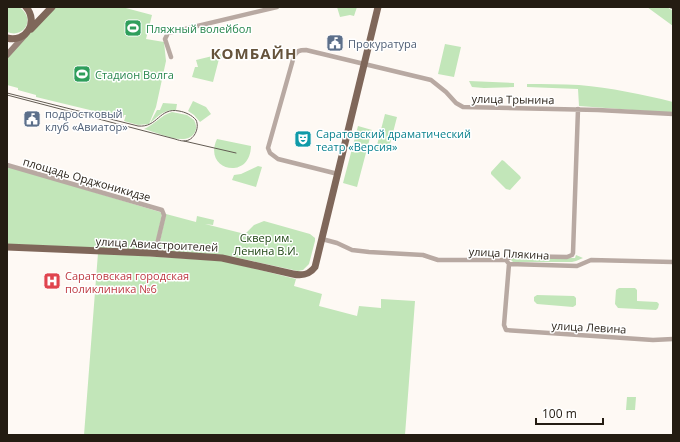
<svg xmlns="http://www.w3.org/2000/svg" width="680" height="442" viewBox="0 0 680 442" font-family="'Open Sans',sans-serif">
  <rect width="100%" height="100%" fill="#fef9f4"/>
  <path fill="#c2e6b9" d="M9 7H19C36 18 25 39 7 32V8Z
    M55 7H122L152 15 146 39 164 42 166 61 156 107 149 124 138 125 124 121 126 115H124L123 118 36 97V95L18 90V88L7 85V57Z
    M337 7H357L354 16 350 15 340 17Z
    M647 7H667L673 11V26Z
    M445 44 461 47 454 77 438 74Z
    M225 53V57L219 59 213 82 192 77 195 67H198L196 60Z
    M469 81 514 83V87L484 88 472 87Z
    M527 84C544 84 562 84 579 85 611 88 642 94 673 102V113L579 106 578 89 527 87Z
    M193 101 206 107 211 114 200 122 194 115 188 111Z
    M163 103 177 104 176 110C165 109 159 115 150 123L157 110H160Z
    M172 112 187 115 194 120C196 124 197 128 195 132 187 148 157 132 144 129 154 125 161 115 172 112Z
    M385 114 397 117 388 152 376 149Z
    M358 126 372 130 357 187 343 183Z
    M217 139 251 146C250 182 202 170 217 139Z
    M502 160 504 161 520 176 521 178 510 190 506 189 491 174V172Z
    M7 166 160 212 162 214 155 247 153 250 7 244Z
    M258 166 262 167 256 187 232 180 234 175 241 174Z
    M166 214 196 222 197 216 214 220 213 225 205 224 245 234 254 225 264 221 310 234 315 238V241L309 264 303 270 298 271 234 257 158 250Z
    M98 253 223 261 232 263 296 279 294 286 322 294 319 306 357 316 359 306 381 308V299L415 301 405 435H84Z
    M576 255 583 258 576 261 572 262H513L511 260 513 258H575Z
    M619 288H635L637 290V301L657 302 659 304 658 308 656 310 618 308 615 304 616 290Z
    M537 295 574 296 576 298V305L573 307 537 304 534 301V297Z
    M627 397H636L635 410H626Z"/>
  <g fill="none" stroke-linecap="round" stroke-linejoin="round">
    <path stroke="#b8a9a2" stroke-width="4.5" d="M171 57 165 39 168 33 277 7
      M7 165 162 210 164 215 155 253
      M338 174 278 159 270 153 268 148 294 56C297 51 299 50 306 50L431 80 446 92 456 103 463 107 598 110 673 114
      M322 239 337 243 352 250 369 252 423 255 438 260H506L509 264 577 266 591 260 673 262
      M506 260 512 256 567 257 572 255 573 253 578 109
      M509 264 504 325 506 330 653 340 673 339"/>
    <path stroke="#978278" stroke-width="6" d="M7 55 25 35"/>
    <path stroke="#7f675a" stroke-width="7" d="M31 29 52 7
      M7 38C26 43 39 22 26 7
      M7 247 150 253 222 258 293 274C302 276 309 275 315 267L378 7"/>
    <path stroke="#625b52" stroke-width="1" d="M7 93 138 126C158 128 159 107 179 111 185 112 192 115 196 120 200 128 194 141 184 141 181 141 178 140 175 139L7 95
      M184 141 236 153"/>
    <g stroke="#625b52" stroke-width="3">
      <path id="rail" d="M671 7 673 8"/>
    </g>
    <use href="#rail" stroke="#fff" stroke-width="1.5" stroke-dasharray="4.5" stroke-linecap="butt"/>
  </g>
  <defs>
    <g id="stadium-square" transform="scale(0.9)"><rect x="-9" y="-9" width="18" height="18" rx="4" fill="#2e9e5b" stroke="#fff"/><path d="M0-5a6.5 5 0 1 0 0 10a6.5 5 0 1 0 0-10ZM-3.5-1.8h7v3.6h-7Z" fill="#fff"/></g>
    <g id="civic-square" transform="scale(0.9)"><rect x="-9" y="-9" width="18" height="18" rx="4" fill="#5c6f8a" stroke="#fff"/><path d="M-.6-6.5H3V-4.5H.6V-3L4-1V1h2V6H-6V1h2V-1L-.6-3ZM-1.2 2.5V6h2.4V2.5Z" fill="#fff"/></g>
    <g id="theatre-square" transform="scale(0.9)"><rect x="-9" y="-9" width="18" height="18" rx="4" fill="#0f9aa8" stroke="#fff"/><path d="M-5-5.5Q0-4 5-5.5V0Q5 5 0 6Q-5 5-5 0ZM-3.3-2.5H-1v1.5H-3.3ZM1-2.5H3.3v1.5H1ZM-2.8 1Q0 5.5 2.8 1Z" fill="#fff"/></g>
    <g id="hospital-square" transform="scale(0.9)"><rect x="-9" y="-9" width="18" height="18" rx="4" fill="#e0444e" stroke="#fff"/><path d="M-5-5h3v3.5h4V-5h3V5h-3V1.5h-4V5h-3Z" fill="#fff"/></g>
  </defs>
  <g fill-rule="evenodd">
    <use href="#stadium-square" x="133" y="28"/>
    <use href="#civic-square" x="335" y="43"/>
    <use href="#stadium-square" x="82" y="74"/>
    <use href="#civic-square" x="32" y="119"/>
    <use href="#theatre-square" x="303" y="139"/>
    <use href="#hospital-square" x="52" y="281"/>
  </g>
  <g text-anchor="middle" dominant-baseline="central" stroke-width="3" stroke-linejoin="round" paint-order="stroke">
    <g font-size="11" fill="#27864d" stroke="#fff" text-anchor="start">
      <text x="146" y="28">Пляжный волейбол</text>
      <text x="95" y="74">Стадион Волга</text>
    </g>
    <g font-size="11" fill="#4e5e75" stroke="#fff" text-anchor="start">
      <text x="348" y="43">Прокуратура</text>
      <text x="45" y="113">подростковый<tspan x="45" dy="13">клуб «Авиатор»</tspan></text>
    </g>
    <g font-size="11" fill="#241c12" stroke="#fff">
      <text transform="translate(513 99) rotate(1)">улица Трынина</text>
      <text transform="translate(87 179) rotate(16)">площадь Орджоникидзе</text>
      <text transform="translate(157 244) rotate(3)">улица Авиастроителей</text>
      <text transform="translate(509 253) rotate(3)">улица Плякина</text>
      <text transform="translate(589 327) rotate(3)">улица Левина</text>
    </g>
    <g font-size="11" fill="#0d838f" stroke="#fff" text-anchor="start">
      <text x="316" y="133">Саратовский драматический<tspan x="316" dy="13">театр «Версия»</tspan></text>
    </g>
    <g font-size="11" fill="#163f0a" stroke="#fff">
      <text x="266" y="237">Сквер им.<tspan x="266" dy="13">Ленина В.И.</tspan></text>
    </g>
    <g font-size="11" fill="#be3a42" stroke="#fff" text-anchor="start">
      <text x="65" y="275">Саратовская городская<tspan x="65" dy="13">поликлиника №6</tspan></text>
    </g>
    <g font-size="15" font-weight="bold" letter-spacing="1" fill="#65533b" stroke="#fff">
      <text x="254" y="53">КОМБАЙН</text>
    </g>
  </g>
  <rect width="680" height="442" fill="none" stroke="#241c12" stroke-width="16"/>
  <path d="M536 418v6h67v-6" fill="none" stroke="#241c12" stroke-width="2"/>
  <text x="542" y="418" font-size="12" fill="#241c12" stroke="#ffffff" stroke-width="3" paint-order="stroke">100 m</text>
</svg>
